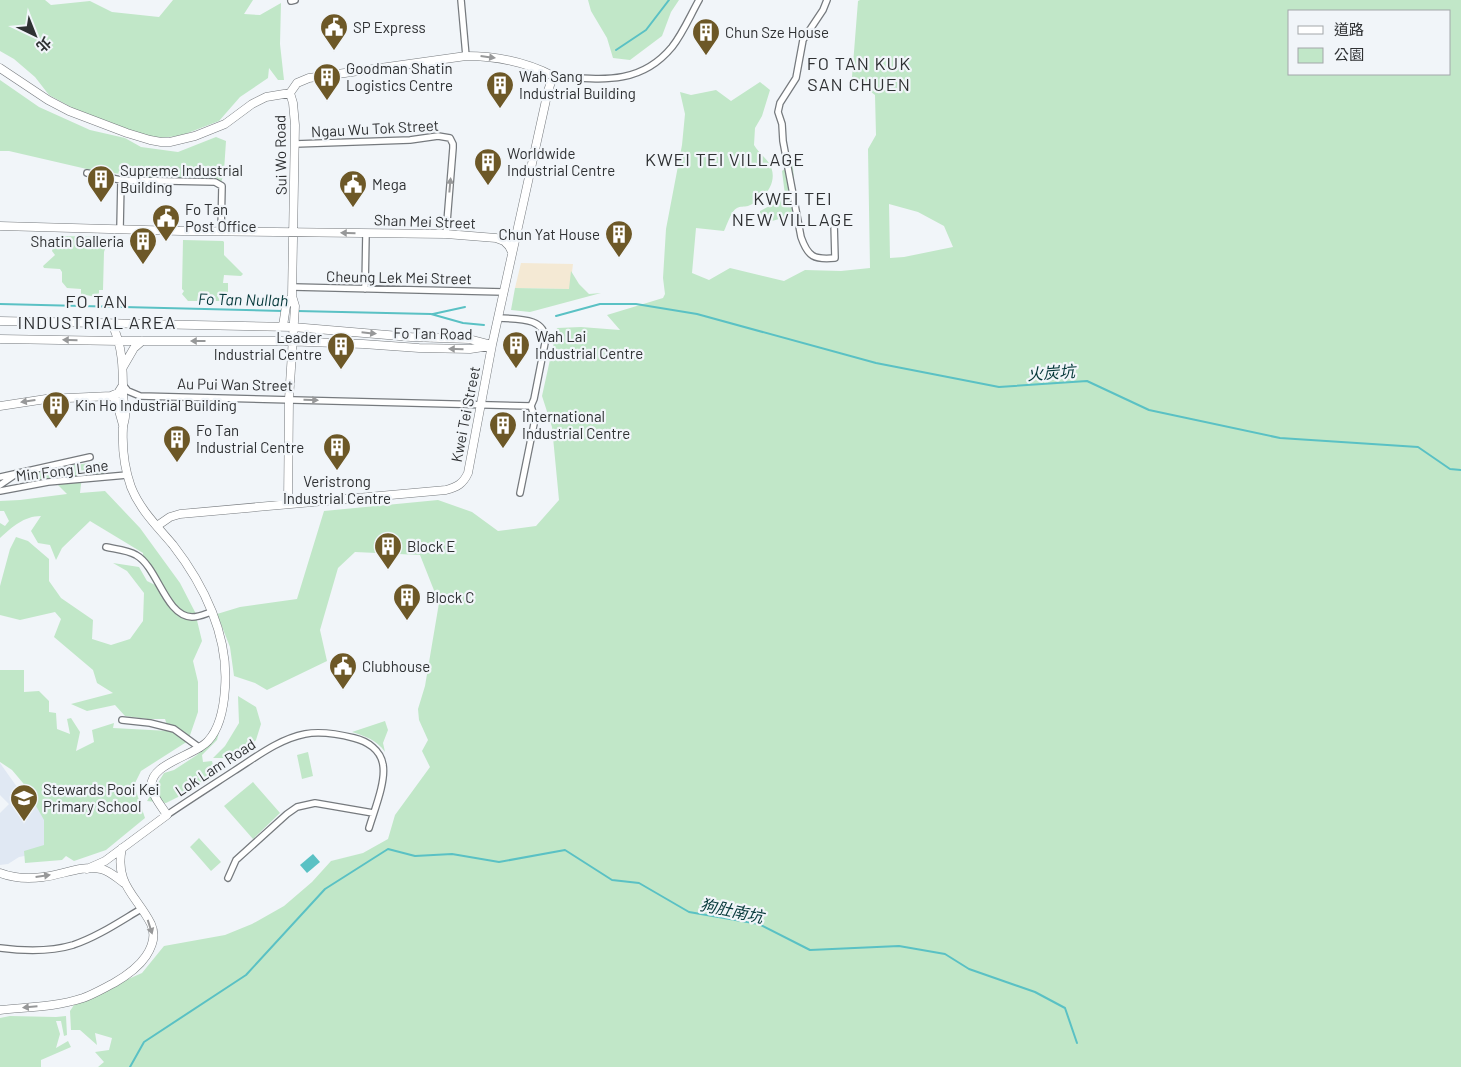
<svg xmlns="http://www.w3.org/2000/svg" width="1461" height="1067" viewBox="0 0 1461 1067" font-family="Barlow,'Noto Sans TC',sans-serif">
  <rect width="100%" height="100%" fill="#f1f5f9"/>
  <path fill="#e0e8f3" d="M0 763 17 787 31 788 44 812 51 851 19 857 8 864 0 865V813L9 804 0 795Z"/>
  <path fill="#f4e9d4" d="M521 263 573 264 570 289 515 288Z"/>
  <path fill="#c1e7c8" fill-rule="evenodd" d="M0 0H45L51 5 90 1 112 12 159 17 173 0H253L244 14 260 15 281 3 280 44 284 80H278L269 68 268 78 240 97 219 121 180 136 156 138 128 130 80 112 49 95 35 77 14 59 0 51Z
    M588 0H679L671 12 662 36 630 60 613 58 607 38 591 11Z
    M860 0H1461V1067H98L104 1062 95 1052 109 1050 112 1038 95 1033 97 1045 80 1030H71L70 1011 76 1002 142 973 164 946 225 935 252 924 284 906 312 882 331 861 363 853 388 839 395 815 430 767 422 751 428 740 419 720 418 709 425 686 439 603 420 555 355 552 338 568 320 630 327 661 267 690 255 683 234 676 230 647 217 614 240 607 297 599 324 511 438 500 472 512 498 531 536 526 559 500 552 427 542 396 557 328 581 327 620 330 607 315 663 298 665 294 663 278 666 229 682 145 685 114 680 92 691 95 716 90 731 101 760 82 770 90 762 116 755 128 754 145C758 152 765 157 769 163 780 181 765 200 748 206 744 207 740 206 737 208 731 211 727 225 724 231L696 228 692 273 709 280 730 268 784 281 805 270 841 271 870 268 868 149 876 135 875 95 852 77 858 1ZM1290 11H1450V74H1290ZM889 204 918 212 944 226 953 247 904 257 890 258Z
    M0 80 39 107 90 130 125 138 141 147 178 152 216 137 226 141 224 171 221 184 211 178 157 179 91 170 9 151H0Z
    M792 163C797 182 788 201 795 220L779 219 772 221 760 219V211L777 202 785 195 782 171Z
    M61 236 104 237V246H106L104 252 103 290H99V293L96 297 81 294V289L67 288 62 282V272L60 269 44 268 43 266 55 255 52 251 54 244 59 241Z
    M183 240 223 241 224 242V255L243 274 241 276 224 275 223 283H228V294L217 295 220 301H188L182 294 184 291 182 289Z
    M571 271 579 284 589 294 601 293 530 312 511 310 515 288 569 289Z
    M100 462 104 468V474L82 476 80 493 105 491 140 528 180 583 195 612 202 641 193 661 198 682V712L188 741 141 771 134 785 145 818 106 850 74 861 66 856 62 860 25 863 24 851 44 845V820L23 783 12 770 0 762V670H24V692L39 691 49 701V712L56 713 57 729 70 734 67 719 71 718 80 732 76 751 94 742 92 730 114 723 113 728 169 731 165 719H148L125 716 115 705 87 711 71 704 113 693 97 683 93 670 54 637 61 619 55 612 20 620 0 615V586L10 549 16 537 28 541 49 559V581L61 598 93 620 92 639 111 645 130 639 143 621 144 593 127 571 113 563 139 567 147 581 155 585 144 567 143 553 90 521 62 548 56 560 50 545 38 543 31 531 41 516C24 516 12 527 0 538V523L5 526 9 521 4 511H0V501L20 500 67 494 51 478 24 482V475L73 465Z
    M238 696 256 707 261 724 256 740 245 751 233 758H213L225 746 239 723Z
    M385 721 388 730 383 743 385 752C377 740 365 736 352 732Z
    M220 728 217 740 202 755 203 762 212 761 215 775H212L184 794 166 803 147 801 164 773 174 770 197 755Z
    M308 752 313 776 302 779 297 755Z
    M253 782 280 813 253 839 224 806Z
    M199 838 221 862 211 871 190 847Z
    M10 1016 56 1017 66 1016 67 1035 64 1036 61 1021H56L60 1034 56 1048 68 1041 71 1047 41 1060V1067H0V1018Z"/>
  <path fill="#5ac1c4" d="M313 854 320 862 307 873 300 865Z"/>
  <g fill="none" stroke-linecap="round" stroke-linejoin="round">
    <path stroke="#5ac1c4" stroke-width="2" d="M616 50 646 30 669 0
      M0 304 283 311
      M297 311 431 314 463 323 484 325
      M433 314 465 307
      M556 316 600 304H636L697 314 876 363 999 387 1087 381 1149 410 1280 438 1418 447 1450 469 1461 470
      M130 1067 144 1042 246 975 325 889 388 849 415 856 452 854 499 862 565 850 612 880 639 883 689 912 759 924 810 950 899 946 945 954 969 969 1035 992 1065 1008 1077 1043"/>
    <g stroke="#767a7e" stroke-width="8">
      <path id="street" d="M461 0 466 56
        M827 0 823 10 803 40 796 78 780 103 778 112 782 124 783 141 801 237C808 257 814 260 835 258L834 222
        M291 1 295 0
        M553 76C598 79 639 87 672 47 683 33 690 16 699 0
        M295 144 410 140 438 136 450 138 453 144V148L446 234
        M87 173 121 180 215 182 222 186 221 231
        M120 229 121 180
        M293 287 504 292
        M365 289 366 233
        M123 385 128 391 140 396 531 406 534 399 545 343C548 317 517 319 498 318
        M0 477 90 457
        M0 485 16 474
        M0 491 48 482 127 475
        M520 493 535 419 531 406
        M106 547C115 549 128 550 136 555 158 567 165 616 192 617 199 617 205 614 211 612
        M122 720 150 723 174 729 200 748
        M167 815C189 800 211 786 234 771 256 757 279 739 305 734 321 731 338 734 354 738 367 741 381 750 383 765 386 782 374 811 369 828
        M228 878 236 860 287 814 297 807 315 803 373 813
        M0 948C23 951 50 952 73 945 97 937 119 922 141 909"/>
    </g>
    <g stroke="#767a7e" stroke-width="9">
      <path id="secondary" d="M0 68 48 100 69 111 127 133 150 140 161 142H170L195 136 225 124 252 104 266 97 290 93
        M0 226 181 231 446 234 496 238 504 241 509 246 512 252
        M0 321 293 327 411 337 469 339 492 345
        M283 326 286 306 292 296
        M0 339 119 341H281L363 344 419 348 470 349 490 346
        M123 367 134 348 142 341
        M111 396 116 400 123 425
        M0 406 46 399 111 396 118 393 123 385
        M288 504 289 399 295 306 292 296 295 125 293 103 290 93
        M157 526 170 517 180 514 446 490C457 487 463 484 468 473L492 345 548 91 553 76C526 62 496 56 466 56L309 78 297 83 290 93
        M87 869 105 861 167 815C162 807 154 798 152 789 146 764 195 756 208 741 221 727 224 705 225 688 229 636 204 585 173 545 158 527 140 510 131 487 125 470 122 447 123 428 123 424 125 420 125 417 126 409 123 401 123 394 123 369 123 347 112 324
        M0 873C13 878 29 879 43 877 62 875 81 865 101 869 110 871 117 878 124 883
        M0 1010C28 1007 56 1007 83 998 94 994 104 988 114 983 126 976 138 968 146 956 152 947 156 935 151 924 137 896 114 884 122 848"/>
    </g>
    <use href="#street" stroke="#fff" stroke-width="5.5"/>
    <use href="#secondary" stroke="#fff" stroke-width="8"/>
  </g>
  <defs><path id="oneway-solid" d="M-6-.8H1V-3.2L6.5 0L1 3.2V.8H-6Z" transform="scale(1.25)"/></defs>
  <g fill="#979899">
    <use href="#oneway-solid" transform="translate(488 57) rotate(7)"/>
    <use href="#oneway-solid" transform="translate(450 185) rotate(-85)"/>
    <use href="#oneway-solid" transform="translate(348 233) rotate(-179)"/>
    <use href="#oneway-solid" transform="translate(369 333) rotate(6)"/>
    <use href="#oneway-solid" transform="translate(70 340) rotate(-179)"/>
    <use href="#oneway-solid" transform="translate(198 341) rotate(-180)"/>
    <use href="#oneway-solid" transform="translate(456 349) rotate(-179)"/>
    <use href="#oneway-solid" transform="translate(311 400) rotate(2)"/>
    <use href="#oneway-solid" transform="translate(28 401) rotate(172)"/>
    <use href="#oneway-solid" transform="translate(43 876) rotate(-8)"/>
    <use href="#oneway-solid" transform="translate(150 927) rotate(72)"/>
    <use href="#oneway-solid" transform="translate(30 1007) rotate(175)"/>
  </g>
  <defs>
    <g id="civic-pin" transform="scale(1.4375)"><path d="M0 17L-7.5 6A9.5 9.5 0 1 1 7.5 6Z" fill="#6d5827" stroke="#f1f5f9"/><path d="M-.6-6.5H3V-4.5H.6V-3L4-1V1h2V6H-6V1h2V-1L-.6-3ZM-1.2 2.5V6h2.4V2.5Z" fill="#fff"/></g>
    <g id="building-pin" transform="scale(1.4375)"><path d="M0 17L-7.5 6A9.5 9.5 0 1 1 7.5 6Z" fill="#6d5827" stroke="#f1f5f9"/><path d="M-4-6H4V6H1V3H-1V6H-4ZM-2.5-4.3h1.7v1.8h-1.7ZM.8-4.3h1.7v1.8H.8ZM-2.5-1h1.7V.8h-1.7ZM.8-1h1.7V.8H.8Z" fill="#fff"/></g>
    <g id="school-pin" transform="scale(1.4375)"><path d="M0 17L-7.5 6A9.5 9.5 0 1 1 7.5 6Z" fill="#6d5827" stroke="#f1f5f9"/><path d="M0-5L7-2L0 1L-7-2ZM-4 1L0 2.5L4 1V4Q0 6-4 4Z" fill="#fff"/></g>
  </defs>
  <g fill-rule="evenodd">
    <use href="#civic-pin" x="334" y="27"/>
    <use href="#building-pin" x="706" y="32"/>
    <use href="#building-pin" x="327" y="77"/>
    <use href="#building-pin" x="500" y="85"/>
    <use href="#building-pin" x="488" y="162"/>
    <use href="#building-pin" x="101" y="179"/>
    <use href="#civic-pin" x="353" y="184"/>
    <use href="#civic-pin" x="166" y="218"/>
    <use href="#building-pin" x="619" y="234"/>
    <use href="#building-pin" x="143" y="241"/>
    <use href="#building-pin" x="516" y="345"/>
    <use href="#building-pin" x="341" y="346"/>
    <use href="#building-pin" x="56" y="405"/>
    <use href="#building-pin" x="503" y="425"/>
    <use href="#building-pin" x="177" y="439"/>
    <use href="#building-pin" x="337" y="447"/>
    <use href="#building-pin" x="388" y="546"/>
    <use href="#building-pin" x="407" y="597"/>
    <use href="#civic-pin" x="343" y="666"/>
    <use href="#school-pin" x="24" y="798"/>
  </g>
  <g text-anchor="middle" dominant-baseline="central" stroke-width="4.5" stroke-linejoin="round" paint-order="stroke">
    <g font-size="15" fill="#2f3133" stroke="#f1f5f9" text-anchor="start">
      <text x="353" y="27">SP Express</text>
      <text x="725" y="32">Chun Sze House</text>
      <text x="346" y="68">Goodman Shatin<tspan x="346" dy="17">Logistics Centre</tspan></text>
      <text x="519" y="76">Wah Sang<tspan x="519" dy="17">Industrial Building</tspan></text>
      <text x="507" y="153">Worldwide<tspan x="507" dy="17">Industrial Centre</tspan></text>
      <text x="120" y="170">Supreme Industrial<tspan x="120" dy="17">Building</tspan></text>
      <text x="372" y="184">Mega</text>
      <text x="185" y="209">Fo Tan<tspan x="185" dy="17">Post Office</tspan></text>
      <text x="600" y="234" text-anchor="end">Chun Yat House</text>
      <text x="124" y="241" text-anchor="end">Shatin Galleria</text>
      <text x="535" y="336">Wah Lai<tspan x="535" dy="17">Industrial Centre</tspan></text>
      <text x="322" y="337" text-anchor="end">Leader<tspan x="322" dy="17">Industrial Centre</tspan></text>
      <text x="75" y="405">Kin Ho Industrial Building</text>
      <text x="522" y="416">International<tspan x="522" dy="17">Industrial Centre</tspan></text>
      <text x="196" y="430">Fo Tan<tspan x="196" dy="17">Industrial Centre</tspan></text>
      <text x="337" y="481" text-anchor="middle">Veristrong<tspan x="337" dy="17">Industrial Centre</tspan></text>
      <text x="407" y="546">Block E</text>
      <text x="426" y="597">Block C</text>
      <text x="362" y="666">Clubhouse</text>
      <text x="43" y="789">Stewards Pooi Kei<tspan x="43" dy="17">Primary School</tspan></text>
    </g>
    <g font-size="15" fill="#2f3133" stroke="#f1f5f9">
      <text transform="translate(375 128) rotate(-3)">Ngau Wu Tok Street</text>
      <text transform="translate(280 155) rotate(-91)">Sui Wo Road</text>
      <text transform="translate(425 221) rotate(2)">Shan Mei Street</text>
      <text transform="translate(399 277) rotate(1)">Cheung Lek Mei Street</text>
      <text transform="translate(433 333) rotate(1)">Fo Tan Road</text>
      <text transform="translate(235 384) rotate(1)">Au Pui Wan Street</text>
      <text transform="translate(465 414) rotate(-79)">Kwei Tei Street</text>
      <text transform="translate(62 470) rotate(-7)">Min Fong Lane</text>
      <text transform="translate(215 767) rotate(-33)">Lok Lam Road</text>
    </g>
    <g font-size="16" font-style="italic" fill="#043739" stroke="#f1f5f9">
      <text transform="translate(243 299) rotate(1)">Fo Tan Nullah</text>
      <text transform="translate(1051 372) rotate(-4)">火炭坑</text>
      <text transform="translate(732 910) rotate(12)">狗肚南坑</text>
    </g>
    <g font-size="18" letter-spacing="1" fill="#2f3133" stroke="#f1f5f9">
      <text x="859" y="63">FO TAN KUK<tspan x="859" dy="21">SAN CHUEN</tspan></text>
      <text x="725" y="159">KWEI TEI VILLAGE</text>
      <text x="793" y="198">KWEI TEI<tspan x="793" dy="21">NEW VILLAGE</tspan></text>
      <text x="97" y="301">FO TAN<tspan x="97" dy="21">INDUSTRIAL AREA</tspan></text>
    </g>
  </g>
  <rect x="1288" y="10" width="162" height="65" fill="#f1f5f9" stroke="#a3a7aa"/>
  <rect x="1298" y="26" width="25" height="8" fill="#ffffff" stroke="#a3a7aa"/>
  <text x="1334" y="35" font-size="15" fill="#2f3133">道路</text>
  <rect x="1298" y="48" width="25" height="15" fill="#c1e7c8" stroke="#a3a7aa"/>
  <text x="1334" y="60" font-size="15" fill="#2f3133">公園</text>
  <g transform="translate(35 35) rotate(137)" stroke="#f1f5f9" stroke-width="4" paint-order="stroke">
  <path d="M0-4L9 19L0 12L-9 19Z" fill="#2f3133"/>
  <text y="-8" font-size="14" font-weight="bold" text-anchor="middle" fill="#2f3133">北</text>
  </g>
</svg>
